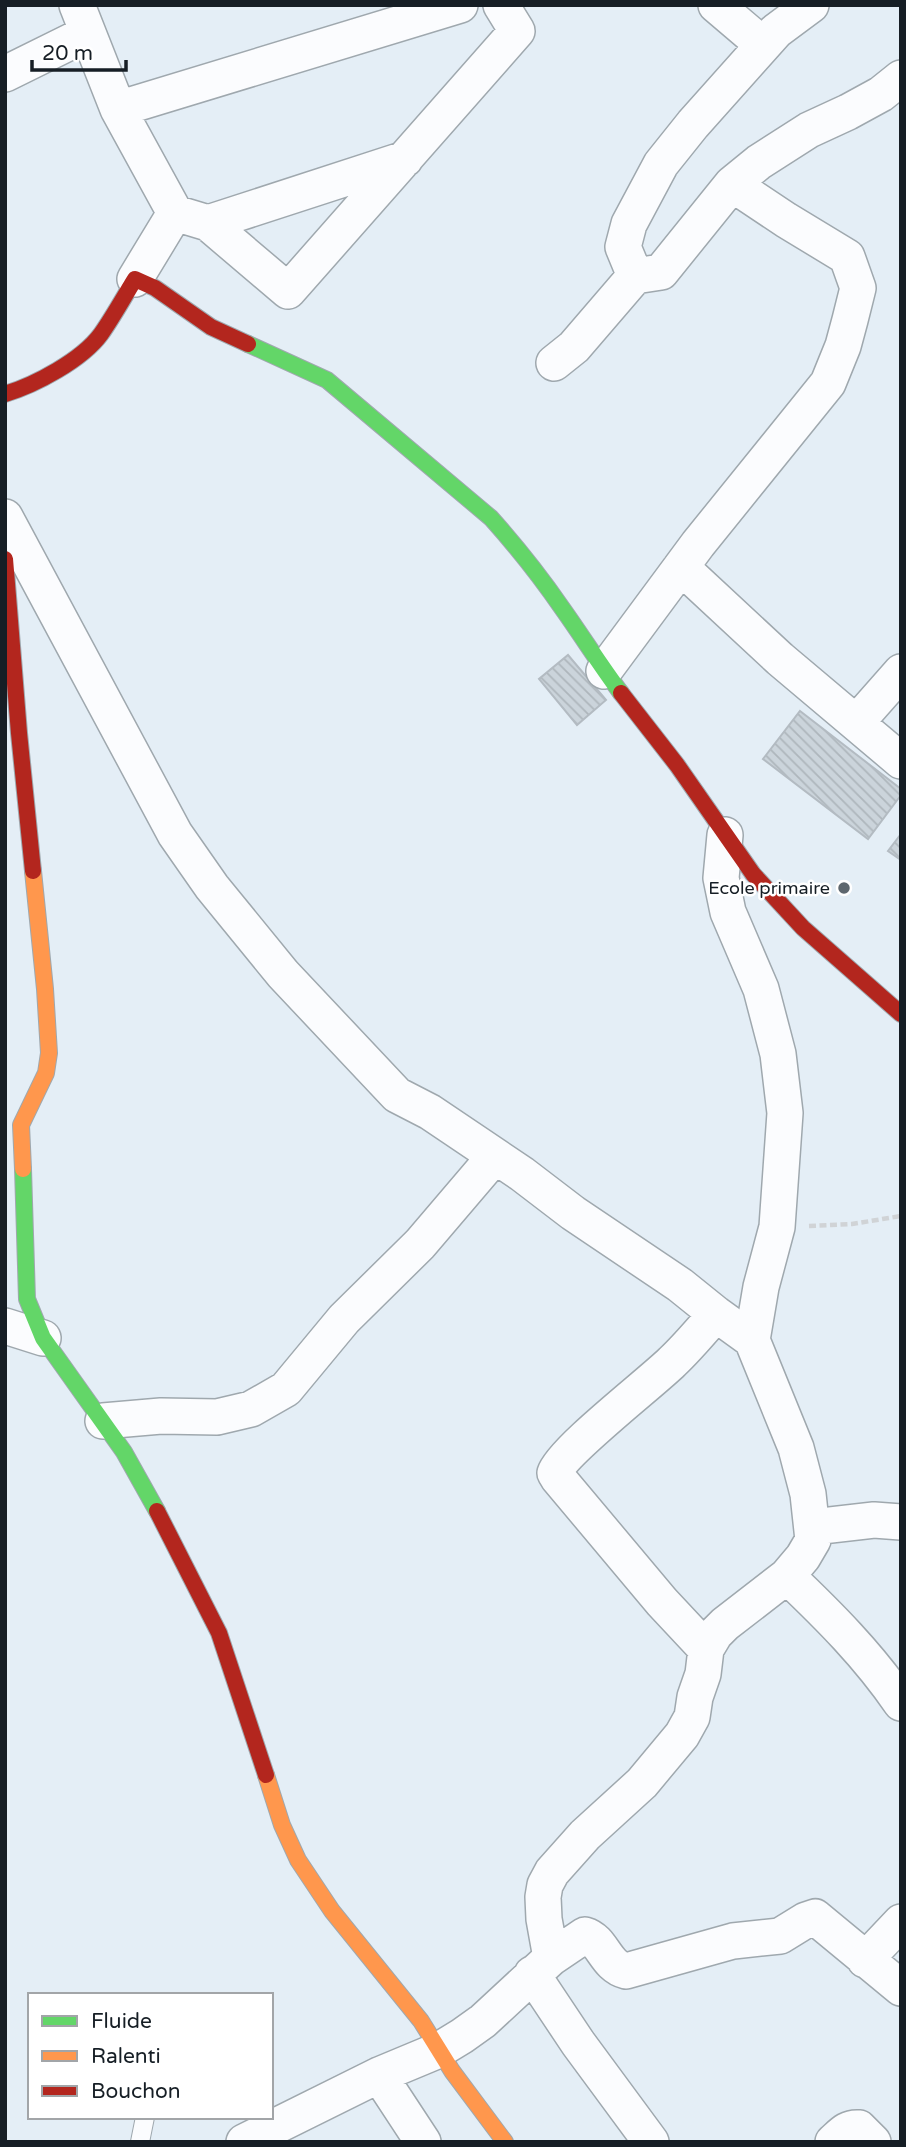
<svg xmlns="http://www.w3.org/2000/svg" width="906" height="2147" viewBox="0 0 906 2147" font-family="'Varela Round',sans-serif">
  <defs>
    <pattern id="building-back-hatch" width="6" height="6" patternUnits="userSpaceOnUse" patternTransform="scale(1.75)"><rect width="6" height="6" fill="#cbd4db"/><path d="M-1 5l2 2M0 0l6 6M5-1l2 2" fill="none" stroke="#aeb6bc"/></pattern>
  </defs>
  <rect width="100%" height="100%" fill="#e4eef6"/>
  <path fill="url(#building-back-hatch)" stroke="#b3bbc2" stroke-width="2" d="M568 655 606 700 577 725 539 679Z
    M800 711 901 789V795L868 839 763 759Z
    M901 834V860L888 851Z"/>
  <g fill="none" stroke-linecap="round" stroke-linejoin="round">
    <g stroke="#9fa8ae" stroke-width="20">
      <path id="lane" d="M140 2142 145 2117"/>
    </g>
    <g stroke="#9fa8ae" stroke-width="38">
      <path id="street" d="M77 5 118 109 175 213
        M716 5 763 45
        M5 74 88 33
        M118 109 460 5
        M208 223 405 159
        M635 276 623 247 629 224 661 164 693 124 776 31 811 5
        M135 279 175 213 208 223 288 291 517 31 501 5
        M554 363 574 347 635 276 661 272 732 184
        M5 517 175 834 212 887 283 974 397 1095 430 1112 522 1174 573 1213 680 1285 716 1314 752 1340
        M681 567 780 659 901 761
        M604 671 698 544 828 383 843 346 850 320 858 288 847 257 786 220 732 184 759 162 809 130 848 112 881 94 901 78
        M856 723 901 672
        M5 1326 43 1338
        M103 1421 161 1416 217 1417 251 1409 286 1389 344 1319 420 1244 495 1156
        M813 1527 874 1520 901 1522
        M787 1576C829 1616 868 1655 901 1703
        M706 1649 662 1602 558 1478 555 1473C561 1452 652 1382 672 1362 688 1347 702 1330 716 1314
        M551 1958 544 1919 543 1897 545 1885 552 1872 585 1835 642 1783 682 1735 692 1717 695 1697 703 1674 706 1649 715 1634 725 1624 787 1576 803 1557 813 1540 808 1494 796 1448 752 1340 761 1287 777 1227 785 1113 778 1054 761 989 728 912 721 878 725 835
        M865 1960 901 1922
        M532 1974 578 2043 651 2142
        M379 2075 423 2142
        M244 2142 379 2075 439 2050 462 2036 483 2021 551 1958 585 1935C603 1940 605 1966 626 1971L733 1941 780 1936 806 1920 815 1917 901 1988
        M833 2142C842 2134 847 2127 859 2128L873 2142"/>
    </g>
    <g stroke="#9fa8ae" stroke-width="18">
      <path id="fast" d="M248 344 327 380 491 518C516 546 540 576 562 608 582 636 600 665 621 693
        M23 1169 27 1299 43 1338 124 1452 157 1511"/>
    </g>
    <g stroke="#9fa8ae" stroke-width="18">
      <path id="slow" d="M23 1169 21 1125 46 1073 49 1053 45 989 33 871
        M266 1775 282 1825 298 1860 332 1911 421 2021 452 2071 505 2142"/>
    </g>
    <g stroke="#9fa8ae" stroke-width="18">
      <path id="jam" d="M5 394C35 385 82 360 101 334 113 317 124 297 135 279L155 288 211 327 248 344
        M5 559 19 733 33 871
        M621 693 677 765 753 874 803 928 901 1014
        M157 1511 219 1633 266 1775"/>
    </g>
    <path stroke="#d0d3d6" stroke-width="4.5" stroke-dasharray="7 3.5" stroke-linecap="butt" d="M809 1226 852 1224 901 1216"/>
    <use href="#lane" stroke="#fbfcfe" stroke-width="18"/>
    <use href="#street" stroke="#fbfcfe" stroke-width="35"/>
    <use href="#fast" stroke="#63d668" stroke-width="16"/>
    <use href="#slow" stroke="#ff974d" stroke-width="16"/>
    <use href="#jam" stroke="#b3261e" stroke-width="16"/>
  </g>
  <circle fill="#5e676e" stroke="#fff" stroke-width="2.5" cx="844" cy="888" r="7"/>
  <g text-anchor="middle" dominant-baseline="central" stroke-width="5" stroke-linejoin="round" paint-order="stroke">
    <g font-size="18" fill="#161e25" stroke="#fff" text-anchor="end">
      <text x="830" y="888">Ecole primaire</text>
    </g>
  </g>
  <rect width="906" height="2147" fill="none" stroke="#161e25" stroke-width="14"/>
  <rect x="28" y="1993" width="245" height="126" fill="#ffffff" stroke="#a2a5a8" stroke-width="2"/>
  <rect x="42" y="2016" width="35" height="10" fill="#63d668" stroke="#a2a5a8" stroke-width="2"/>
  <text x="91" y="2028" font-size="21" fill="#161e25">Fluide</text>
  <rect x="42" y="2051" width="35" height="10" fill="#ff974d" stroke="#a2a5a8" stroke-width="2"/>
  <text x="91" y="2063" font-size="21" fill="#161e25">Ralenti</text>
  <rect x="42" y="2086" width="35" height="10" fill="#b3261e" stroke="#a2a5a8" stroke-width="2"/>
  <text x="91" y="2098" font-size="21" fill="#161e25">Bouchon</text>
  <path d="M32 60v10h94v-10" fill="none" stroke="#161e25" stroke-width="3.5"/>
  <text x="42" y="60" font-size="21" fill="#161e25" stroke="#ffffff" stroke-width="5" paint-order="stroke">20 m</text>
</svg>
